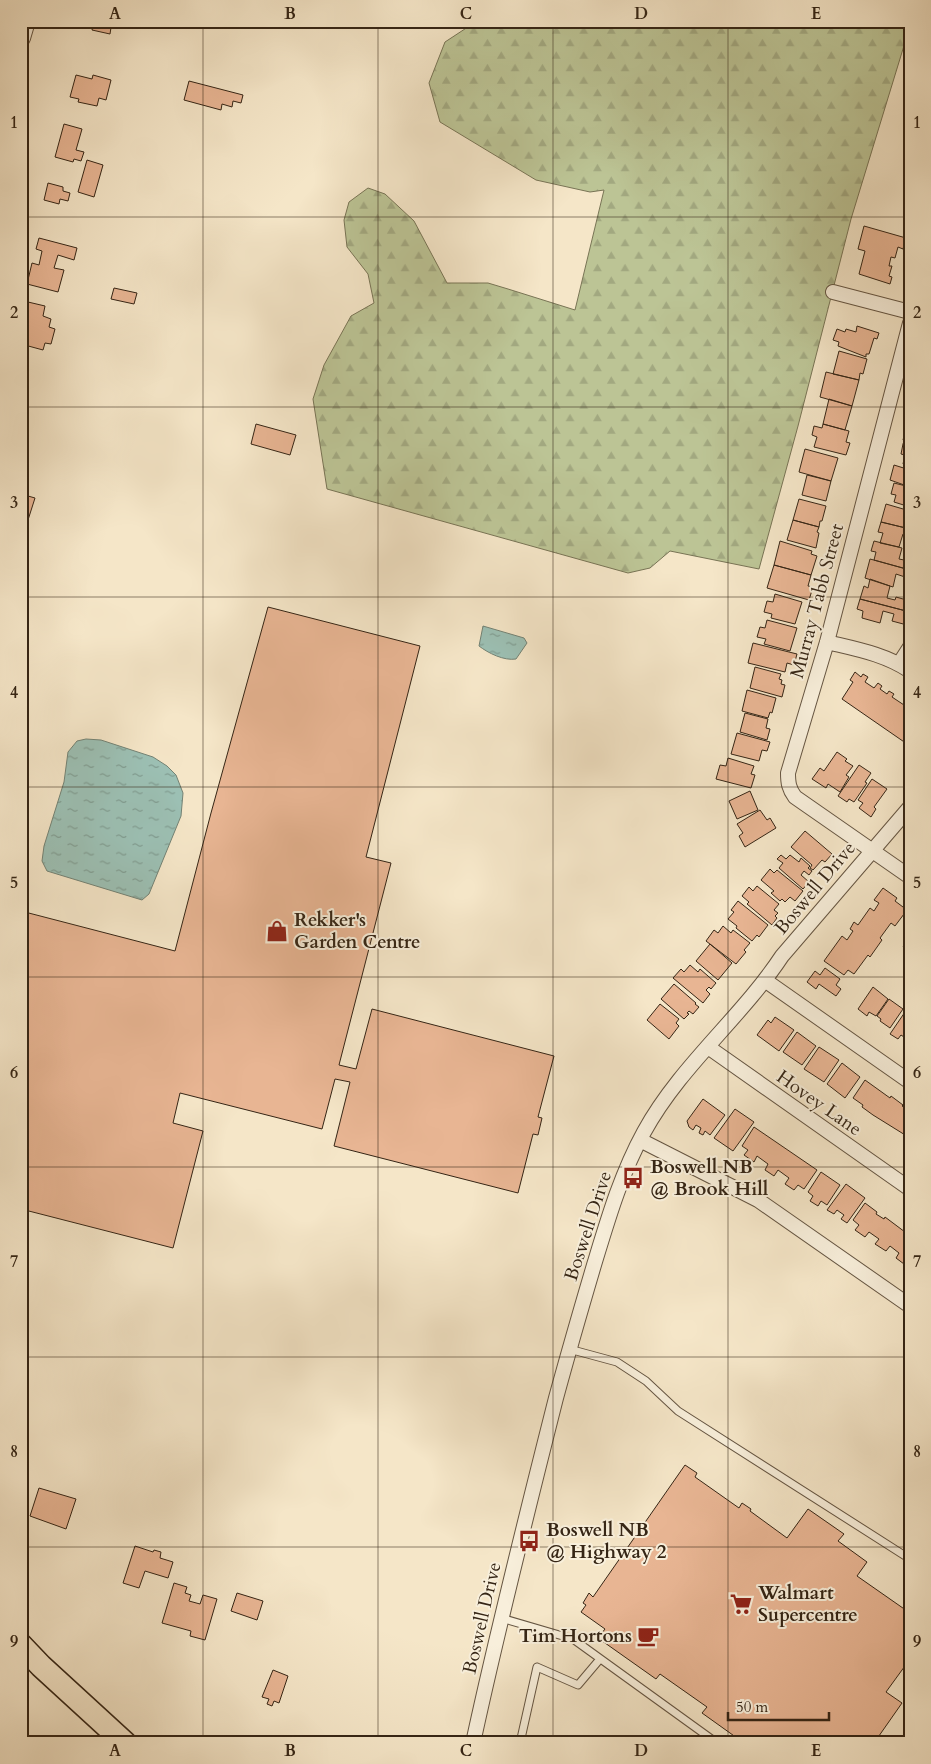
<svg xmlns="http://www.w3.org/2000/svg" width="931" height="1764" viewBox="0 0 931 1764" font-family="Cardo,serif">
  <defs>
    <pattern id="forest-firs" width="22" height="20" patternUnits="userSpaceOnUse" patternTransform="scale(1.25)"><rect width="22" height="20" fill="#bcc495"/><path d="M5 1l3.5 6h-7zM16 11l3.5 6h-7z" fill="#a2a880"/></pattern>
    <pattern id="water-ripples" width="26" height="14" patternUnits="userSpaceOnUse" patternTransform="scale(1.25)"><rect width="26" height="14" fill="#9cc0b4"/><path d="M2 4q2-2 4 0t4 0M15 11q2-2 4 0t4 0" fill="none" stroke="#809c91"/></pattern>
  </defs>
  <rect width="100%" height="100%" fill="#f5e6c8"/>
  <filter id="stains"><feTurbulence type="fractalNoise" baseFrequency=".004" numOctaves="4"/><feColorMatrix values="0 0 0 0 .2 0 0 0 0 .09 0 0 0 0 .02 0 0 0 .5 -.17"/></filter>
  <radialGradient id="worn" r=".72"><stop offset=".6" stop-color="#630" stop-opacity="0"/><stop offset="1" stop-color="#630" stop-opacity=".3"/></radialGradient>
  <path fill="url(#forest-firs)" stroke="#787455" d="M477 21H910V26L851 219 798 426 759 569 670 551 650 568 628 573 327 489 313 399 324 365 351 316 374 303 368 274 347 247 344 220 349 202 368 188 385 194 414 221 447 283H488L508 289 575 310 604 190 590 192 536 180 440 122 429 83 445 42Z"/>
  <path fill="url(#water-ripples)" stroke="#738274" d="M483 626 524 638 527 643 516 659C504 661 488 653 479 646Z
    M86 739 101 740 153 757 167 766 176 775 183 793 181 816 149 894 142 900 47 871 42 861 44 846 64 782 68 752 77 741Z"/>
  <path fill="#e8b593" stroke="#352515" d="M94 21H112L110 34 92 30Z
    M76 75 92 79 93 75 111 80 106 100 99 98 97 106 78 102 79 99 70 97Z
    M189 81 243 95 241 103 233 101 232 107 222 104 221 110 184 100Z
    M64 124 82 129 76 150 84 152 81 161 74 159 73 162 55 157Z
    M87 160 103 165 94 197 78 192Z
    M48 183 63 187V191L70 193 68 201 60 199 59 204 44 200Z
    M864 226 906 238 903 249 898 247 895 258 891 257 889 266H892L889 276 892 277 890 284 859 274 865 251 858 249Z
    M39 238 77 248 74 260 58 255 54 268 64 270 58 292 27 284 32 263 39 265 42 251 36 249Z
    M114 288 137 293 134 304 111 299Z
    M28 302 45 306 43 316 51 319 49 327 55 329 51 344 45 343 43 350 21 344V333Z
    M857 326 879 333 877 339 874 338 869 354H866V357L838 346 839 342 833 340 837 329 845 332 846 329 856 332Z
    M839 351 867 359 863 374 860 373 859 380 833 374Z
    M826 372 859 380 852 406 820 397Z
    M21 375 25 376 21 392Z
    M829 399 852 406 845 430 823 424Z
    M256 424 296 435 290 455 251 444Z
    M823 424 849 431 846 442 850 443 846 455 814 447 817 437 812 435 814 426 822 428Z
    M907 425 910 426V446L903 444 904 441 903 440Z
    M903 444 910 446V465L903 464 905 455 901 454Z
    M805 449 838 458 831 481 799 472Z
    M894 465 910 470V487L890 480Z
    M807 475 831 481 826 501 802 495Z
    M894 483 910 487V507L894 502 896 495 891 494Z
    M21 494 35 498 21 542Z
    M799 499 826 506 822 521H820L819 527 793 520Z
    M886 504 910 511V529L881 522Z
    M793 520 819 527 817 532 819 533 816 548 787 540Z
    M881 522 910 529V536L903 534 899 547 880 543 883 533 878 532Z
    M780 541 812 551 811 554 817 556 811 575 774 565Z
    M874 541 902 548 899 559 909 561 910 559V570L874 560 876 552 871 551Z
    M870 559 910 570V581L905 580V577L896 574 893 587 865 578Z
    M774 565 811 575 808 586 813 587 809 600 767 588Z
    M870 579 890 586 887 598 895 600 896 597 910 601V612L860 599 864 586 868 588Z
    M775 594 802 602 795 624 771 618 772 614 764 612 767 601 773 602Z
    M860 599 910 612 907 625 892 621 894 614 883 611 880 623 862 618 863 611 857 609Z
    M268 607 420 646 366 857 391 863 339 1065 356 1069 372 1009 554 1056 538 1117 542 1118 538 1135 533 1134 518 1193 334 1146 350 1082 335 1079 322 1129 180 1093 173 1123 203 1131 173 1248 21 1209V911L175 951 211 813Z
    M767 620 797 628 790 651 764 644 766 639 757 637 760 627 765 628Z
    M753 643 797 654 794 665 787 663 785 672 748 663Z
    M755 667 781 674 779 679 782 680 781 684 785 685 782 697 750 688Z
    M855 672 861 677 863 674 868 677 865 682 874 688 878 683 882 686 880 689 887 694 889 691 894 694 892 697 910 709V746L842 699 853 682 850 680Z
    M747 690 776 698 772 713 770 712 768 718 742 711Z
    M745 713 768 719 766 728 770 729 767 740 740 732Z
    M737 733 770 742 767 751 762 750 759 761 731 754Z
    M837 752 847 759 845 761 853 766 846 775 849 777 840 792 828 784 826 788 812 779 820 768 824 771Z
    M728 758 754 766 751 774 755 775 751 788 716 779 720 765 726 766Z
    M859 765 871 773 865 782 867 783 854 802 849 799 847 802 838 796Z
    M872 779 887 789 874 807 876 809 871 817 859 808 863 803 858 800Z
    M750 791 758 810 737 819 729 801Z
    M760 810 767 820 770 818 776 828 745 847 739 836 743 833 737 824Z
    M805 831 832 854 825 862 822 860 813 870 810 868 812 865 791 847Z
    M781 855 786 859 790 855 799 862 801 858 810 866 808 868 812 871 809 875 804 871 801 875 809 882 803 889 779 868 783 863 777 859Z
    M770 869 774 873 777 870 803 891 795 901 790 897 785 902 782 899 780 901 771 893 774 891 761 880Z
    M757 886 779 904 774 910 778 913 775 916 777 918 772 925 747 904 749 902 742 896 749 887 753 891Z
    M883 888 897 898 895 901 907 910 895 926 891 923 880 938 882 940 870 957 868 955 854 974 848 970 844 975 824 961 842 936 847 940 853 931 850 929 854 922 858 925 870 908 874 911 879 903 874 900Z
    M738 901 768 925 759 937 757 935 752 941 736 928 737 926 728 919 734 912 731 910Z
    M723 926 731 933 733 930 750 943 744 950 746 952 736 964 706 941 714 930 718 933Z
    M910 937V952L903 947Z
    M710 944 732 963 718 980 696 961Z
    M690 965 698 972 700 969 716 983 711 989 709 987 706 990 710 994 703 1003 673 978 681 969 684 972Z
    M825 968 840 979 836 985 841 989 836 996 819 984 816 989 807 982 815 971 820 975Z
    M674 984 696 1003 695 1004 699 1007 693 1014 689 1011 687 1013 689 1014 684 1019 661 999Z
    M873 987 888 999 876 1016 869 1012 867 1016 858 1009Z
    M889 999 903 1009 890 1028 880 1021 881 1019 877 1016Z
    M660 1004 679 1019 676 1023 679 1026 669 1039 647 1020Z
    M910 1008V1035L907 1039 901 1035 898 1039 890 1034 905 1012 906 1013Z
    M775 1017 794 1030 779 1051 757 1035 768 1020 771 1023Z
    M797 1032 816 1046 802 1065 783 1052Z
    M819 1047 839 1060 824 1082 804 1069Z
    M842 1063 860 1077 845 1098 827 1084Z
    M865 1080 890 1098 891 1096 903 1105 902 1106 910 1111V1138L873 1115 862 1107 863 1105 853 1098Z
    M703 1099 725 1115 710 1135 705 1131 703 1135 699 1133 701 1128 696 1125 693 1130 689 1127 687 1121Z
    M735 1109 754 1122 733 1151 714 1138Z
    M754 1127 817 1170 804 1189 798 1185 794 1190 785 1184 789 1178 778 1170 774 1176 765 1170 768 1164 757 1156 754 1162 744 1155 748 1150 742 1146Z
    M821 1172 840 1185 827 1205 821 1201 818 1206 810 1201 813 1196 808 1192Z
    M846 1184 865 1198 847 1223 841 1219 844 1215 837 1210 834 1214 827 1210Z
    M865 1203 877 1212 876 1214 884 1219 885 1217 905 1232 906 1230 910 1233V1260L908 1258 904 1264 896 1258 899 1253 890 1246 886 1251 875 1244 879 1239 869 1232 865 1237 855 1230 859 1225 853 1220Z
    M685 1465 697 1473 695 1477 739 1508 742 1503 751 1509 750 1511 787 1538 808 1509 844 1534 838 1541 867 1562 857 1576 910 1613V1659L886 1692 902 1703 874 1743H744L702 1713 707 1707 660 1674 656 1679 598 1638 605 1629 581 1612 586 1605 583 1603 589 1593 593 1597Z
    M39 1488 76 1499 66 1529 30 1516Z
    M135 1546 153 1552 154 1550 161 1552 160 1558 173 1562 168 1578 145 1571 139 1588 123 1583Z
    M174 1583 187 1587 185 1593 191 1595 189 1601 200 1604 203 1595 217 1599 205 1640 190 1636 191 1631 162 1623Z
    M237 1593 263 1601 257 1620 231 1611Z
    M273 1670 288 1676 279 1703 274 1701 272 1706 267 1704 269 1699 262 1697Z"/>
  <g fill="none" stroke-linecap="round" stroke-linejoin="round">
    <g stroke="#655542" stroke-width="9">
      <path id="service" d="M569 1349 617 1362 646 1381 678 1411 910 1559
        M501 1618 573 1639 717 1743
        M520 1743 537 1667 578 1685 600 1659
        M903 1743 910 1733"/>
    </g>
    <g stroke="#655542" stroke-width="16">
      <path id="minor" d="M833 292 910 312
        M910 323 827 642 788 773C788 783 789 789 795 797L910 877
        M827 642C856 649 885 654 910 671
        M899 664 910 647
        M766 981 910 1082
        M708 1047 910 1189
        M640 1140 758 1200 910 1306
        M473 1743C498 1627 527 1513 556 1398 568 1354 581 1309 594 1265 608 1219 621 1174 644 1132 680 1066 741 1018 782 956L910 807"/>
    </g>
    <g stroke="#655542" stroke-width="20">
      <path id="tertiary" d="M21 38 26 21"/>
    </g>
    <g stroke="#352515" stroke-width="25">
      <path id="primary" d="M21 1645 41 1666 125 1743"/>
    </g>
    <use href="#service" stroke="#f8efdb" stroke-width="7"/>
    <use href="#minor" stroke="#f8efdb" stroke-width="14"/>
    <use href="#tertiary" stroke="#f8efdb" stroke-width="18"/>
    <use href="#primary" stroke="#f5e6c8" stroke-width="22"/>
  </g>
  <path fill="none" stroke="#352515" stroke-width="1" stroke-opacity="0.55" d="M203 21V1743M378 21V1743M553 21V1743M728 21V1743M21 217H910M21 407H910M21 597H910M21 787H910M21 977H910M21 1167H910M21 1357H910M21 1547H910"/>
  <defs>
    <g id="shop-bare" transform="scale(1.725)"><path d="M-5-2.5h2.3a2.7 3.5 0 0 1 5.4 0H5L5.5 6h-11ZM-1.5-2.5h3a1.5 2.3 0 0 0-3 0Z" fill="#8f2418" stroke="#f8efdb" stroke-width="2.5" paint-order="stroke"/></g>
    <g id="bus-bare" transform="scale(1.725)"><path d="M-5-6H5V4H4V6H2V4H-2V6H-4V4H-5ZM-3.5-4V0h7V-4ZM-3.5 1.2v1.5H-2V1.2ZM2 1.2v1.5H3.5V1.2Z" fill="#8f2418" stroke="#f8efdb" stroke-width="2.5" paint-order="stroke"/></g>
    <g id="supermarket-bare" transform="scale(1.725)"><path d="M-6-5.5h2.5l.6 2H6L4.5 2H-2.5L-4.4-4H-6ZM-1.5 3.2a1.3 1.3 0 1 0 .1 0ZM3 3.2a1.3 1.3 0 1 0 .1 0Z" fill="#8f2418" stroke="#f8efdb" stroke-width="2.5" paint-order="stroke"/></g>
    <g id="cafe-bare" transform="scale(1.725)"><path d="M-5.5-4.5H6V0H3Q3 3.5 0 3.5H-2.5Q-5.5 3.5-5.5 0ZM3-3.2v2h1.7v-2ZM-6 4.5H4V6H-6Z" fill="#8f2418" stroke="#f8efdb" stroke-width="2.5" paint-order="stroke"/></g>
  </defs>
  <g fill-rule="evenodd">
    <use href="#shop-bare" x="277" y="931"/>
    <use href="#bus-bare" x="633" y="1178"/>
    <use href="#bus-bare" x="529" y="1541"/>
    <use href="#supermarket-bare" x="741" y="1604"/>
    <use href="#cafe-bare" x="648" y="1636"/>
  </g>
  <g text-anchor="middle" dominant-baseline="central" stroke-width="4" stroke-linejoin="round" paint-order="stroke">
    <g font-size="19" fill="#352515" stroke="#f8efdb">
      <text transform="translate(817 601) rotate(-75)">Murray Tabb Street</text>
      <text transform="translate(815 888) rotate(-50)">Boswell Drive</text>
      <text transform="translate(819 1103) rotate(35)">Hovey Lane</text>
      <text transform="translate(588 1226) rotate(-72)">Boswell Drive</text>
      <text transform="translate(482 1618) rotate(-77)">Boswell Drive</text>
    </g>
    <g font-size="19" font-weight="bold" fill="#352515" stroke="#f8efdb" text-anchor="start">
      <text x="294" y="920">Rekker's<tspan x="294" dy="22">Garden Centre</tspan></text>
      <text x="650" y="1167">Boswell NB<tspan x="650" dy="22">@ Brook Hill</tspan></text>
      <text x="546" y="1530">Boswell NB<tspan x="546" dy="22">@ Highway 2</tspan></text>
      <text x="758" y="1593">Walmart<tspan x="758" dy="22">Supercentre</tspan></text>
      <text x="632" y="1636" text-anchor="end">Tim Hortons</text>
    </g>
  </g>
  <rect width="931" height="1764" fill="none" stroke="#f5e6c8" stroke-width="55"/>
  <path d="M728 1712v8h101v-8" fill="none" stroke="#352515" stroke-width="2.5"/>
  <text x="736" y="1712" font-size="15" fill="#352515" stroke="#f8efdb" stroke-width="4" paint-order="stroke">50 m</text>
  <rect x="28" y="28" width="876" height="1708" fill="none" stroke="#352515" stroke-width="2"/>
  <g font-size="16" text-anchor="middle" font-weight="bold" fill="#352515">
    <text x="115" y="19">A</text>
    <text x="290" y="19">B</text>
    <text x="466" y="19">C</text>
    <text x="641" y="19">D</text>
    <text x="816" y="19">E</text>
    <text x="14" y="128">1</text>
    <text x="917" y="128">1</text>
    <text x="14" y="318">2</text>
    <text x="917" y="318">2</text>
    <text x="14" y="508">3</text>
    <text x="917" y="508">3</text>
    <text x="14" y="698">4</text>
    <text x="917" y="698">4</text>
    <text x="14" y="888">5</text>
    <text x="917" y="888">5</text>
    <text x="14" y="1078">6</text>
    <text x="917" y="1078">6</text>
    <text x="14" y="1267">7</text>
    <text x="917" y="1267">7</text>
    <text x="14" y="1457">8</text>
    <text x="917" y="1457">8</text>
    <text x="14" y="1647">9</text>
    <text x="917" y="1647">9</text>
    <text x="115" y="1756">A</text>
    <text x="290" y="1756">B</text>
    <text x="466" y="1756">C</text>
    <text x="641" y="1756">D</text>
    <text x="816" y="1756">E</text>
  </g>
  <rect width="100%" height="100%" filter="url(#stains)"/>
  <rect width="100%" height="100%" fill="url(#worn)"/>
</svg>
